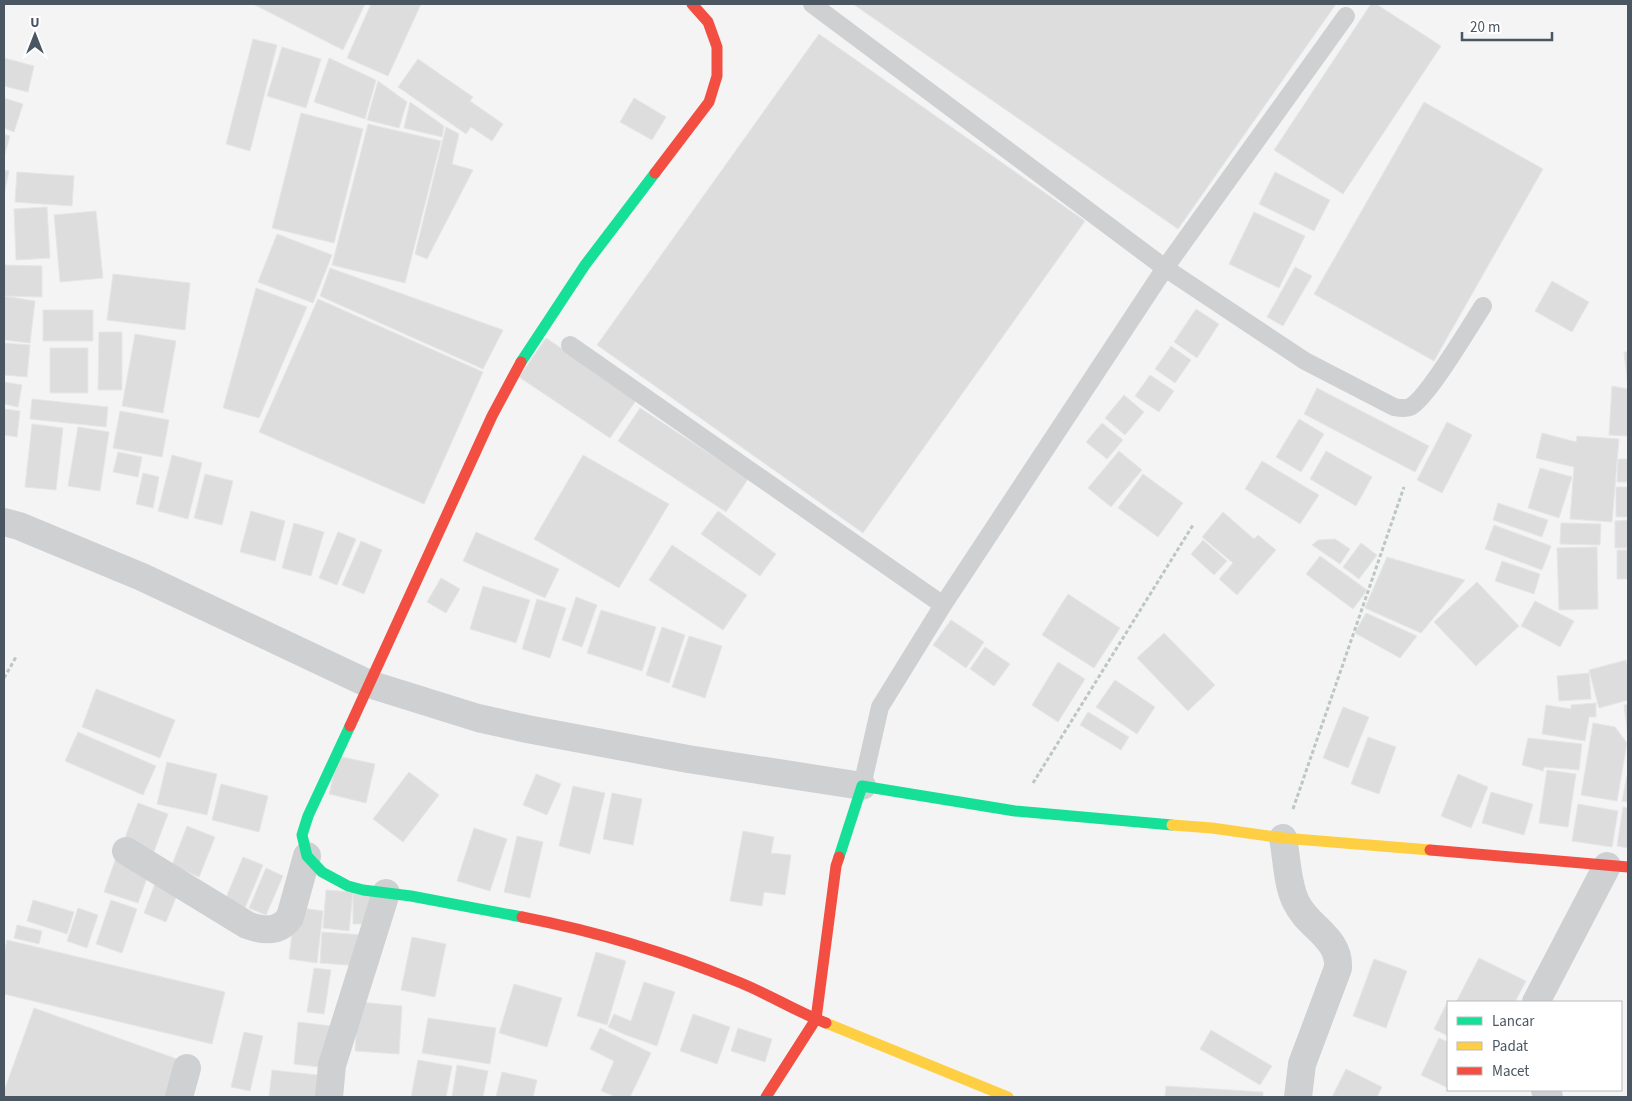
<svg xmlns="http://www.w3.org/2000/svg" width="1632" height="1101" viewBox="0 0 1632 1101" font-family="'Source Sans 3',sans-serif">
  <rect width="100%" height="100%" fill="#f4f4f4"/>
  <path fill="#ddddde" stroke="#e5e6e7" d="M253 4H365L343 50Z
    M371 4H421L388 76 347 58Z
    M853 4H1336L1178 229Z
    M1371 4H1376L1441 46 1343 194 1274 150Z
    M819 34 1085 221 863 533 597 345Z
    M253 39 277 45 250 151 226 144Z
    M282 47 321 59 306 108 267 96Z
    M4 58 34 66 28 92 4 86Z
    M329 58 376 80 365 119 314 102Z
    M418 59 473 97 470 101 503 124 492 141 471 127 466 134 398 87Z
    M378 81 407 102 399 128 367 120Z
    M4 98 23 104 14 132 4 128Z
    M634 98 666 117 652 140 620 122Z
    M410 102 444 126 442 137 404 128Z
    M1424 102 1543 169 1434 361 1314 294Z
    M301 113 363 129 334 243 272 228Z
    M368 124 441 141 405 283 332 265Z
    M446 127 459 134 452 164 473 170 427 259 415 254Z
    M4 134 10 136 4 157Z
    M4 170 9 171 4 195Z
    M17 172 74 176 72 206 15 202Z
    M1275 172 1330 200 1314 231 1259 204Z
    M47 207 50 258 16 260 14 209Z
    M96 211 103 278 60 282 54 215Z
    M1254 212 1305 236 1279 288 1229 264Z
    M277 234 332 255 313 303 258 282Z
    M4 265 42 266V297L4 296Z
    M1295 267 1312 276 1283 326 1267 317Z
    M330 268 503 330 483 369 320 296Z
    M113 274 190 283 185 330 107 320Z
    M1552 281 1589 302 1572 332 1535 311Z
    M256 288 307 307 259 418 223 408Z
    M4 296 35 301 30 343 4 340Z
    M318 299 483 372 424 504 259 432Z
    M1196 309 1219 324 1197 358 1174 342Z
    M43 310H93V341H43Z
    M99 332H122V390H98Z
    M135 334 176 341 163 413 122 406Z
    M546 338 637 399 610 438 519 377Z
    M4 343 30 345 27 377 4 375Z
    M1171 346 1191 360 1175 383 1155 369Z
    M50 348H88V393H50Z
    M1624 352H1628V387Z
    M1150 375 1174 391 1159 412 1135 396Z
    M4 382 22 385 18 407 4 404Z
    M1612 386 1628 389V436L1609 435Z
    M1317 388 1429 446 1415 472 1304 414Z
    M1124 395 1144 412 1125 435 1105 418Z
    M32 399 108 407 106 427 30 419Z
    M640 408 748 479 726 512 618 441Z
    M4 409 20 411 17 437 4 435Z
    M120 411 169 420 162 457 113 448Z
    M1299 419 1324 434 1301 472 1276 457Z
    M1447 422 1472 435 1442 493 1417 480Z
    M1102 423 1123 440 1107 459 1086 442Z
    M32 424 63 428 56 490 25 487Z
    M78 427 109 432 100 491 68 486Z
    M1542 433 1576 442 1577 436 1619 439 1612 522 1570 519 1574 467 1536 458Z
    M1119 451 1142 470 1111 507 1088 488Z
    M1326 451 1372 477 1356 506 1310 479Z
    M118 452 142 457 138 477 113 472Z
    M172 455 202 463 188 519 158 511Z
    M583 455 669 504 619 588 534 539Z
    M1618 459H1628V482H1617Z
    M1262 461 1319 495 1300 524 1245 489Z
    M1540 468 1572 477 1559 518 1528 508Z
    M143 473 159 477 153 508 136 504Z
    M205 474 233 481 222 525 194 518Z
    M1143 474 1183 503 1158 537 1118 508Z
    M1616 487H1628V517H1616Z
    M1498 503 1548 520 1542 537 1493 520Z
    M251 511 285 521 275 561 240 552Z
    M718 511 776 554 760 576 701 534Z
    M1223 512 1254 539 1258 535 1276 550 1237 595 1219 579 1233 563 1202 537Z
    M1628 520V548H1615V521Z
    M294 523 324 532 311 576 282 568Z
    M1561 523 1601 524 1600 545 1560 544Z
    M1494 525 1551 546 1542 570 1485 549Z
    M338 532 356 539 337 585 319 578Z
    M476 532 559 569 545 598 463 561Z
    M1335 539 1350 549 1340 564 1312 545 1318 540Z
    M1203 540 1227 561 1214 575 1191 554Z
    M361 541 382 550 364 594 342 585Z
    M1361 543 1377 555 1359 579 1343 567Z
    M672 545 747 595 723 630 649 580Z
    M1597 547 1598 609 1559 610 1557 548Z
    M1617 550H1628V579H1617Z
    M1320 556 1367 590 1353 609 1306 574Z
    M1387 557 1465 580 1421 633 1365 608Z
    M1502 561 1540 574 1534 594 1495 581Z
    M441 578 460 589 446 613 427 602Z
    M1477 582 1519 626 1476 666 1434 622Z
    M483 586 530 600 516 643 470 629Z
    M1068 594 1120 628 1094 668 1042 635Z
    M576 597 597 605 582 647 562 640Z
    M537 599 566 608 550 658 522 649Z
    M1535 601 1574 621 1560 647 1521 626Z
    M601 610 656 627 642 671 587 653Z
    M1366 613 1417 636 1400 658 1355 633Z
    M951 620 984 642 966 668 933 645Z
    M662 627 685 635 669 683 646 675Z
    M1164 633 1215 685 1188 711 1137 658Z
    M689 636 722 646 705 698 672 687Z
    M985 647 1010 664 994 686 970 669Z
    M1626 660 1628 669V700L1599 708 1589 670Z
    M1058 662 1085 679 1058 722 1032 705Z
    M1589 673 1591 699 1559 701 1557 676Z
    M1115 680 1155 707 1137 734 1096 707Z
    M96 689 175 720 160 758 82 727Z
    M1596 703V717H1589L1585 741 1542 734 1546 705 1571 709V705Z
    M1628 704V738L1624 705Z
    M1343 707 1369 717 1348 768 1323 758Z
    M1088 712 1129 737 1121 750 1080 725Z
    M1593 723 1615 727 1627 743 1617 801 1581 795Z
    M78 732 156 766 143 795 65 761Z
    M1368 737 1396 747 1379 794 1351 784Z
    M1528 738 1582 744 1579 770 1544 767 1543 771 1522 765Z
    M338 756 375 764 366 803 329 794Z
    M167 762 217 774 207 815 157 804Z
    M1547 770 1576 774 1568 827 1539 823Z
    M409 772 439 795 403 842 373 819Z
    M536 774 561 784 547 815 523 805Z
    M1458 774 1488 787 1471 828 1441 816Z
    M1627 775H1628V802L1622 801Z
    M221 784 268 796 259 832 212 820Z
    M573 786 605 793 590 854 559 846Z
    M1491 792 1533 804 1524 835 1482 823Z
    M612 793 642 799 633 845 603 839Z
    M138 803 168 814 153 854 123 843Z
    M1578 804 1618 811 1612 847 1572 841Z
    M1623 807 1628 808V848L1617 846Z
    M187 826 215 837 199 877 172 865Z
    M474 828 507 839 490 891 457 881Z
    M743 831 774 837 771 853 791 855 785 895 764 892 762 906 730 901Z
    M517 836 543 842 530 898 504 892Z
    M117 855 151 867 138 903 104 892Z
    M243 857 263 865 245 908 225 900Z
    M266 868 283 876 266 915 249 908Z
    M156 881 179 890 166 922 144 913Z
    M326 890 353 892 349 931 323 928Z
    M353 894H375V924H353Z
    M33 900 74 912 67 934 27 921Z
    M111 900 137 909 122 953 96 944Z
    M295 907 323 911 317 963 289 959Z
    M78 908 98 915 87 948 67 941Z
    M17 925 42 931 39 944 14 938Z
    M322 932 364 935 361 966 320 963Z
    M412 937 446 944 435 997 401 990Z
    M7 940 225 992 212 1044 4 994V953Z
    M596 952 626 961 607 1025 577 1016Z
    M1479 958 1526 981 1515 1002H1456Z
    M1374 959 1407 971 1386 1028 1353 1016Z
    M314 968 331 970 324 1014 307 1012Z
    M644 982 675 992 657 1046 626 1035 608 1027 614 1014 631 1021Z
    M514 984 562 998 547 1047 499 1033Z
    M1448 1001 1450 1002H1448V1036L1434 1029Z
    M358 1002 402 1006 399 1054 355 1051Z
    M34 1008 180 1060 166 1097H4V1091Z
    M693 1014 730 1027 717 1064 680 1051Z
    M428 1018 496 1028 490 1064 422 1053Z
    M298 1022 331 1026 327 1068 294 1064Z
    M600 1028 651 1053 630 1097H616L601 1091 614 1061 590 1049Z
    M738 1028 772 1039 765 1062 731 1051Z
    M1211 1030 1272 1066 1260 1085 1200 1049Z
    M244 1032 263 1036 250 1091 231 1087Z
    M1439 1038 1448 1042V1088L1421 1075Z
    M418 1060 452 1066 446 1097H411Z
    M457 1065 488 1071 483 1097H452Z
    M1346 1069 1382 1087 1377 1097H1332Z
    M272 1070 326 1076 324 1097H269Z
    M502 1072 537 1080 533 1097H496Z
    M1166 1086 1263 1092V1097H1165Z"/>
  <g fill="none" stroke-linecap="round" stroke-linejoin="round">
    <path stroke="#bcc7c4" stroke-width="3" stroke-dasharray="4 2.5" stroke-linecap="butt" d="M4 678 16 657
      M1033 783 1193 525
      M1293 809 1404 487"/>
    <path stroke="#ced0d2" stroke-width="18" d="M812 4 1165 268 943 605 880 707 862 786
      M1346 16 1165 268 1305 361 1394 407C1399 408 1405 409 1410 407 1427 399 1470 326 1483 306
      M570 345 943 605"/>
    <path stroke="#ced0d2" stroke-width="28" d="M4 522 19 526 142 577 369 684 478 718 527 729 688 759 862 786
      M1283 838C1287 859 1287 884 1296 902 1308 928 1340 937 1338 968L1302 1064 1298 1097
      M126 851 247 925C263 931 279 933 290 917L307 856
      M1536 1002 1607 866
      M1545 1090 1549 1097
      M179 1097 187 1068
      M329 1097 332 1065 386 893"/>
    <path stroke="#16e098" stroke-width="11" d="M521 362 585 265 655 173
      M350 726 308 816 302 835 307 856 322 872 348 886 363 890 411 896 522 917
      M839 857 862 786 1015 811 1172 825"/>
    <path stroke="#ffcf43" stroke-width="11" d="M1172 825 1212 828 1283 838 1430 850
      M826 1023 1008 1097"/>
    <path stroke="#f24e42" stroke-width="11" d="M655 173 709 102 717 76V47L708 22 692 4
      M350 726 492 416 521 362
      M1430 850 1628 867
      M522 917C594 931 668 953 736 981 767 993 795 1011 826 1023
      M766 1097 816 1019 836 866 839 857"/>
  </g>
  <rect width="1632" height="1101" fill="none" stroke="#4a5661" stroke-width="10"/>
  <rect x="1447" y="1001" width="175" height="90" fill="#ffffff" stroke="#b7bbc0"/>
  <rect x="1457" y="1017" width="25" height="8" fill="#16e098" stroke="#b7bbc0"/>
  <text x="1492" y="1026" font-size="15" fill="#4a5661">Lancar</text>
  <rect x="1457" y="1042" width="25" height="8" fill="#ffcf43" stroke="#b7bbc0"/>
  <text x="1492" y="1051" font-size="15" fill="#4a5661">Padat</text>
  <rect x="1457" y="1067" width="25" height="8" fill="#f24e42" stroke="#b7bbc0"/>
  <text x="1492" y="1076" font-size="15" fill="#4a5661">Macet</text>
  <g transform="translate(35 35)" stroke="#ffffff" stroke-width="4" paint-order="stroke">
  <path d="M0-4L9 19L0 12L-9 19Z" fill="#4a5661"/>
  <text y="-8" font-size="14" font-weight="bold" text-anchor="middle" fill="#4a5661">U</text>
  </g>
  <path d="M1462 32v8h90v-8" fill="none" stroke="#4a5661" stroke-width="2.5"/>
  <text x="1470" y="32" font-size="15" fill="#4a5661" stroke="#ffffff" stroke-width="4" paint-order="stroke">20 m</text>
</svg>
